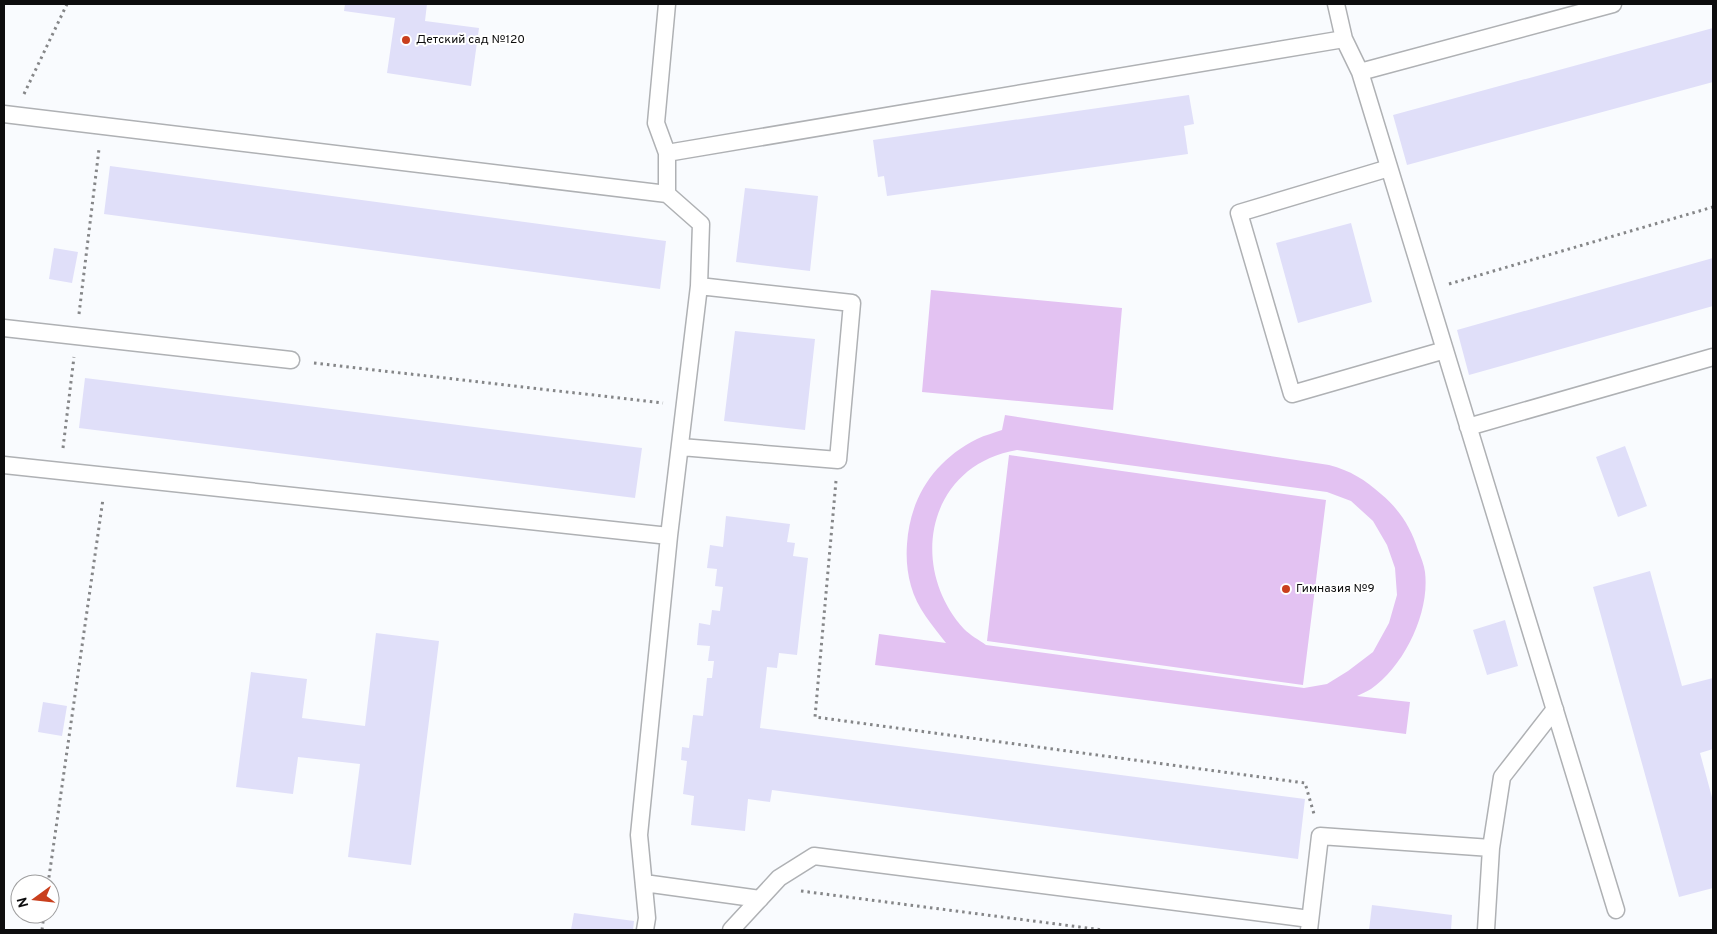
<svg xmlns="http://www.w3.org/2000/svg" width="1717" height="934" viewBox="0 0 1717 934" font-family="Overpass,sans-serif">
  <rect width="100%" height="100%" fill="#f9fbfe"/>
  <path fill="#e3c2f2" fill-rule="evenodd" d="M931 290 1122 308 1113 410 922 392Z
    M1005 415 1329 465C1351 471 1364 479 1381 494 1400 510 1411 528 1418 550 1421 557 1424 565 1425 572 1430 613 1404 666 1371 689 1367 691 1362 694 1357 696L1410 702 1406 734 875 665 879 634 946 643C932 625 917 608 911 586 907 572 906 558 907 544 910 497 935 460 977 439 985 435 994 433 1002 430ZM1017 450 1327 492 1351 501 1373 521 1387 545 1395 568 1397 595 1389 623 1373 652 1348 671 1327 684 1304 688 986 645C979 640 970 635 964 629 907 566 928 465 1017 450Z
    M1009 455 1326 500 1303 685 987 641Z"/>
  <path fill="#e0dff9" d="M345 4H427L425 21 479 28 471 86 387 73 395 18 344 11Z
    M1713 28V82L1407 165 1393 115Z
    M1189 95 1194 124 1184 126 1188 154 887 196 884 176 878 177 873 140Z
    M110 166 666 241 660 289 104 214Z
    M745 188 818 196 810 271 736 262Z
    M1351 223 1372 302 1298 323 1276 243Z
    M54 248 78 252 72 283 49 279Z
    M1713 258V306L1469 375 1457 330Z
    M735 331 815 339 805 430 724 421Z
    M85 378 642 448 635 498 79 428Z
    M1625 446 1647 506 1618 517 1596 457Z
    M726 516 790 524 787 542 795 543 793 556 808 558 797 655 779 653 777 668 767 667 760 728 1305 799 1298 859 772 790 770 802 748 799 745 831 691 825 694 796 683 794 687 761 681 760 682 747 689 748 693 715 703 716 707 678H712L714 661H708L710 646 697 645 699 623 710 625 712 610 720 611 723 587 715 586 717 569 707 568 710 545 723 547Z
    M1650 571 1682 686 1713 678V749L1700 753 1713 801V888L1679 897 1593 587Z
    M1505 620 1518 666 1487 675 1473 630Z
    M376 633 439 641 411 865 348 857 360 764 298 757 293 794 236 787 251 672 307 679 302 718 365 726Z
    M43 702 67 706 62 736 38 732Z
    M1372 905 1452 915 1451 930H1369Z
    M574 913 634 921 633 930H571Z"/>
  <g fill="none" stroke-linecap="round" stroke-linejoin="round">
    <g stroke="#afb1b4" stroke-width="19">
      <path id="service" d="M1336 4 1344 39 1360 72 1616 910
        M1360 72 1613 4
        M4 114 667 194
        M667 153 1344 39
        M1389 168 1239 213 1292 394 1445 350
        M4 328 291 360
        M1468 427 1713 357
        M681 447 838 460 852 303 699 286
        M4 465 669 536
        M644 883 760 899
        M645 930 647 918 639 835 669 536 699 286 701 224 667 194V153L656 123 667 4
        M731 930 779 878 814 856 1310 919
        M1309 930 1320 836 1491 848
        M1486 930 1491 848 1502 777 1555 709"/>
    </g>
    <path stroke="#858688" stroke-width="3" stroke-dasharray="2.5 4" stroke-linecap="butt" d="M24 94 67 4
      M1449 284 1713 207
      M79 314 99 149
      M314 363 663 403
      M63 448 74 357
      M836 481 815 717 1305 783 1314 814
      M48 884 103 499
      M801 891 1103 930
      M42 930 44 914"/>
    <use href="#service" stroke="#fff" stroke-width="16"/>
  </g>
  <g fill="#c93f1d" stroke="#fff" stroke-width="2">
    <circle cx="406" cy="40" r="5"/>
    <circle cx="1286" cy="589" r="5"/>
  </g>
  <g text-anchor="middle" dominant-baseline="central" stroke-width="4" stroke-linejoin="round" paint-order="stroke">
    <g font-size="12" fill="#0d0d0e" stroke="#fff" text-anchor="start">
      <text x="416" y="40">Детский сад №120</text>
      <text x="1296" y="589">Гимназия №9</text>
    </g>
  </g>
  <rect width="1717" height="934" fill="none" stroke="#0d0d0e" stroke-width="10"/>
  <g transform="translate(35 899) rotate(255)"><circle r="24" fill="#ffffff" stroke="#9e9e9f"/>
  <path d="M0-4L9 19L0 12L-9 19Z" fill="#c93f1d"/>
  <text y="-8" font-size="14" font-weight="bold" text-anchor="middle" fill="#0d0d0e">N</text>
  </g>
</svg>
